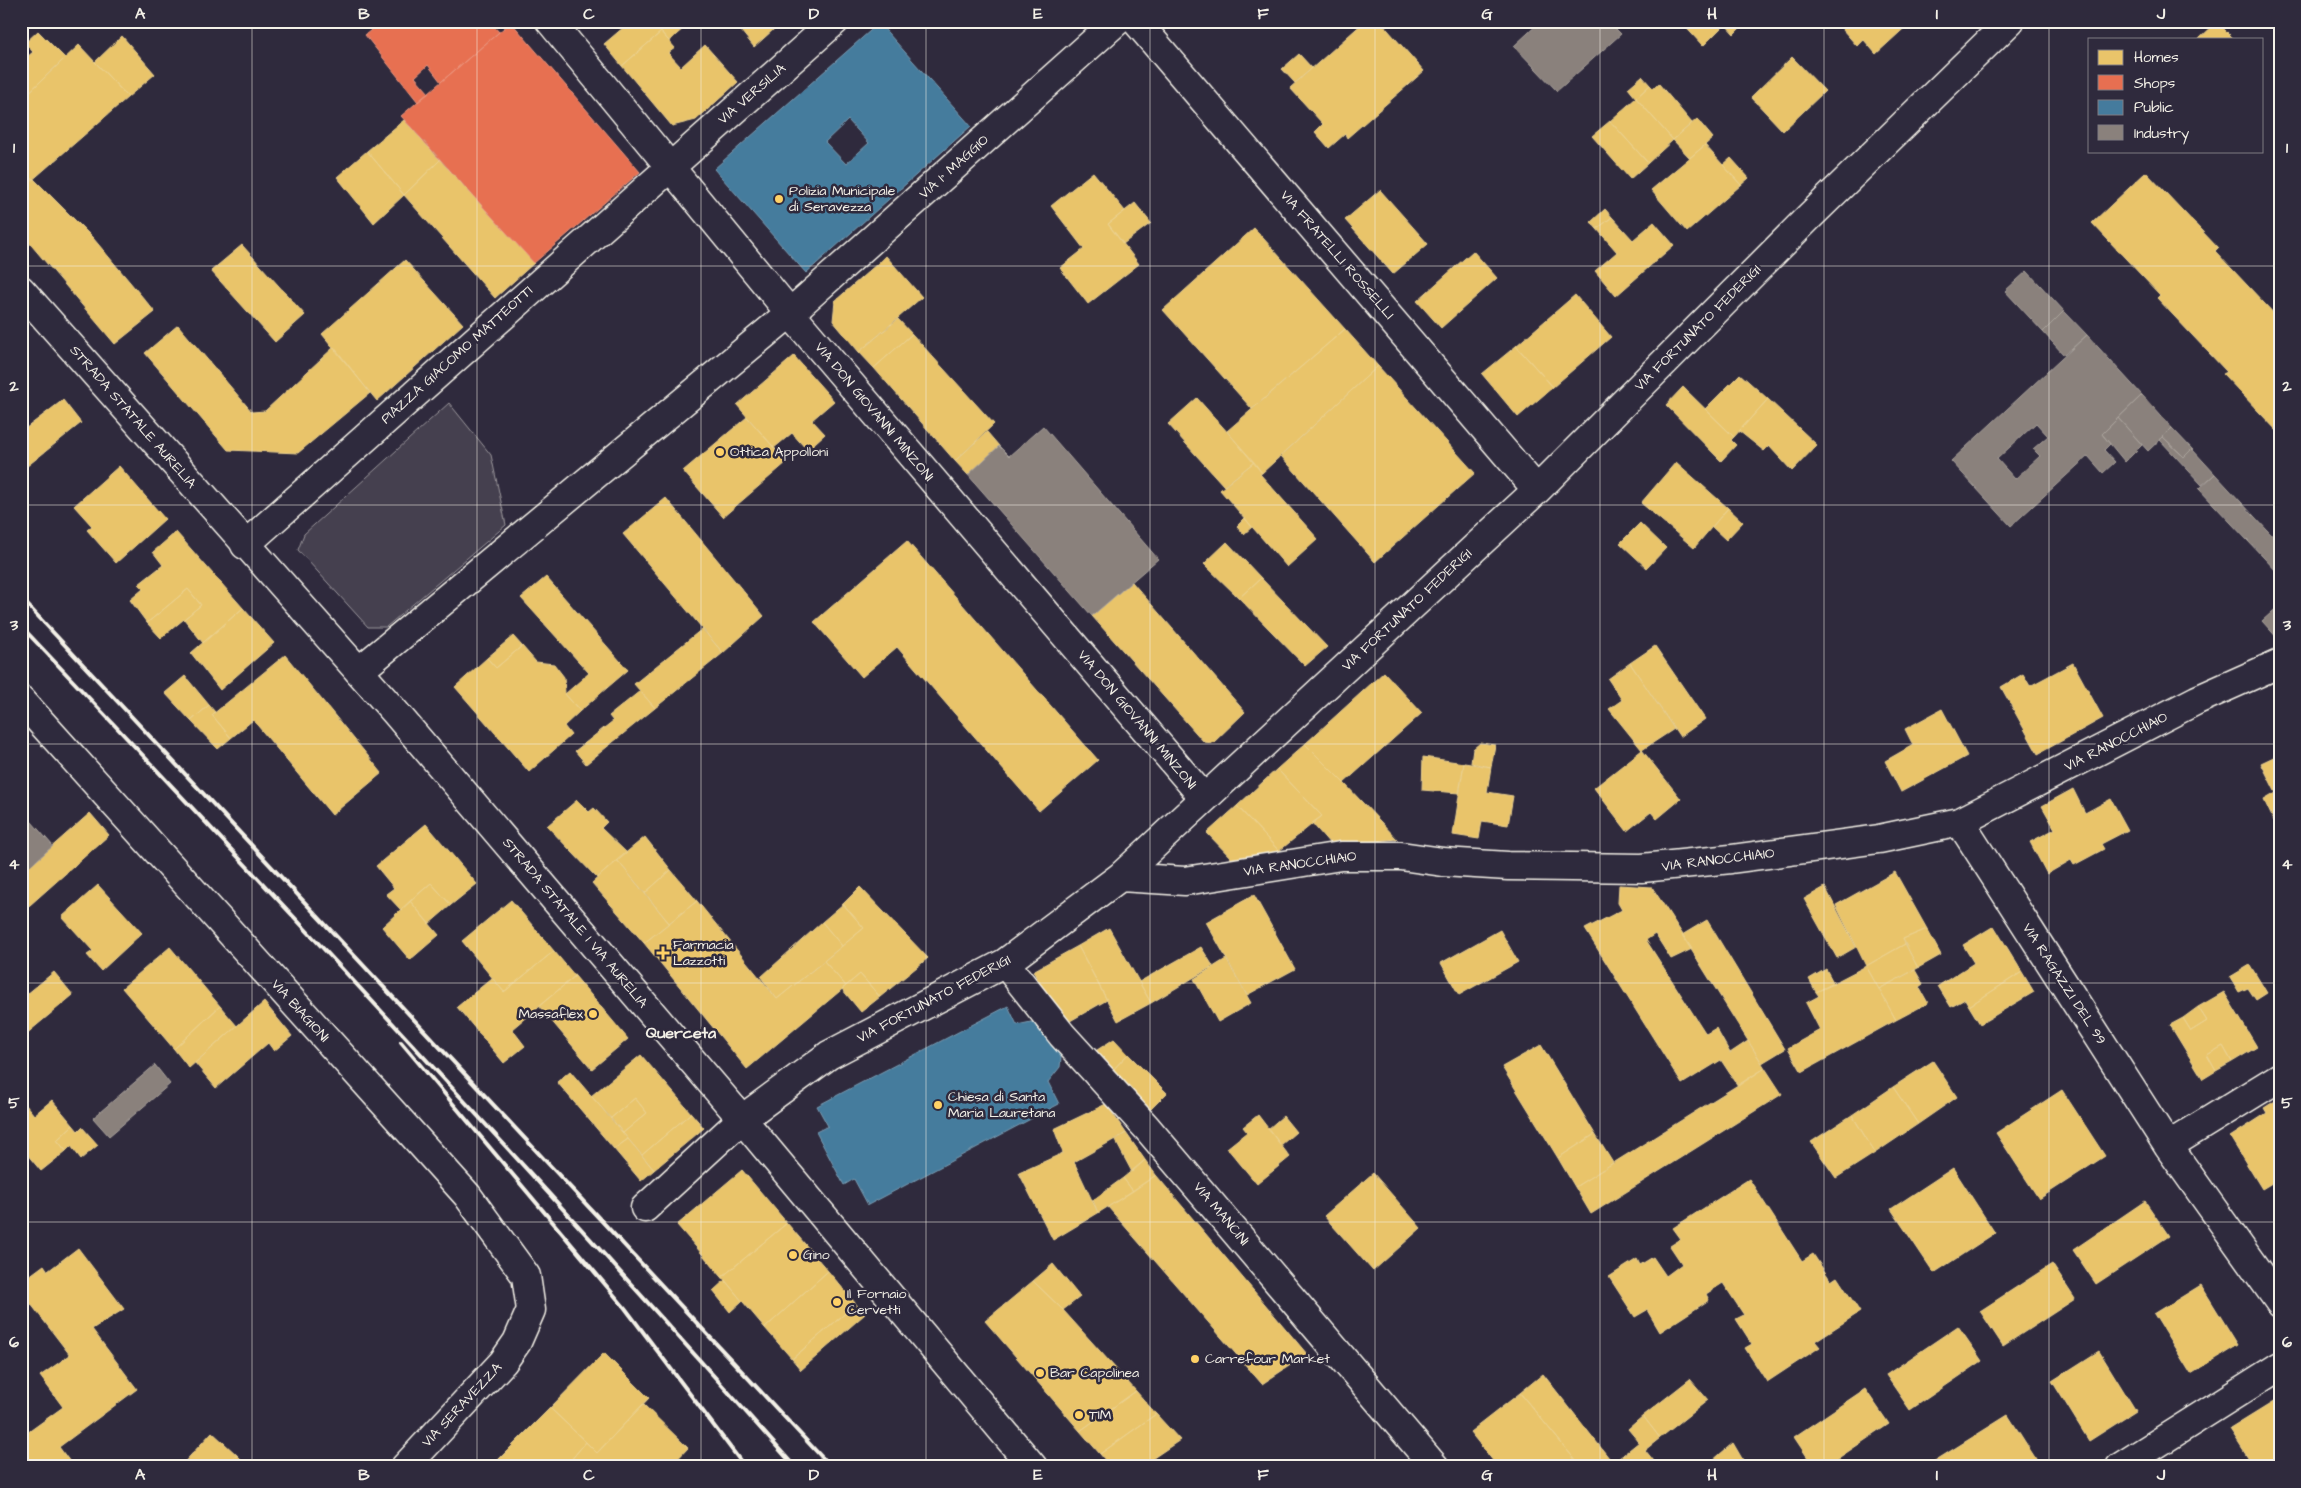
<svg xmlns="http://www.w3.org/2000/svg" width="2301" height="1488" viewBox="0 0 2301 1488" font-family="'Architects Daughter',sans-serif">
  <rect width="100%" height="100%" fill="#2f2a3d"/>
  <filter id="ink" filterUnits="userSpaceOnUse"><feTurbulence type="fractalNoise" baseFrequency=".02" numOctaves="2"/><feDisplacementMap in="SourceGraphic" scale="10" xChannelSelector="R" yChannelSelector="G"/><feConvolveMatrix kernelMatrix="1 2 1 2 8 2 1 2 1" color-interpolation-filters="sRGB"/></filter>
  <g filter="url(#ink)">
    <path fill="#454050" stroke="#9c989c" d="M449 403 491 455 506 525 386 627H368L298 550 304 534Z"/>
    <path fill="#e9c46a" stroke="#ecd290" d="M631 21H651L661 32 622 66 604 44Z
      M651 21H692L669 41Z
      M733 21H783L754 47Z
      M1365 21H1380L1424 71 1347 138 1345 134 1329 148 1315 132 1323 124 1290 88Z
      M1680 21H1747L1734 34 1725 24 1703 46Z
      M1835 21H1912L1876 54 1864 40 1857 46Z
      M2217 22 2234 39H2199Z
      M38 31 65 58 21 100V62L33 52 25 43Z
      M661 32 675 48 668 53 681 67 705 45 738 82 696 120 672 126 622 66Z
      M122 36 155 74 128 97 95 62Z
      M79 45 128 97 22 189 21 100Z
      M1299 54 1312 68 1295 83 1282 69Z
      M1792 57 1825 91 1783 131 1751 97Z
      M1642 76 1650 85 1636 98 1628 88Z
      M1659 84 1692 123 1673 140 1636 98 1650 85 1653 88Z
      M1636 98 1673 140 1648 163 1610 121Z
      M1697 119 1713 138 1690 158 1673 140Z
      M404 120 440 160 404 195 367 151Z
      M1610 121 1648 163 1630 179 1592 136Z
      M1705 145 1741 185 1687 232 1651 190Z
      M367 151 404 195 374 223 337 177Z
      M1731 158 1749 178 1741 185 1723 165Z
      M440 160 534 263 495 298 404 195Z
      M1093 172 1125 211 1108 224 1139 264 1088 304 1060 268 1084 249 1051 206Z
      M2146 172 2218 248 2215 251 2280 320V434L2223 374 2227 372 2157 298 2160 295 2092 223Z
      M33 178 93 238 155 312 115 344 21 233V189Z
      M1380 190 1428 244 1393 274 1345 220Z
      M1135 203 1151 223 1123 244 1108 224Z
      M1605 209 1612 217 1597 229 1591 222Z
      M1612 217 1633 240 1654 222 1674 245 1616 296 1595 271 1617 252 1597 229Z
      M1254 228 1345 329 1252 409 1163 310Z
      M242 245 305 315 275 342 211 271Z
      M1473 251 1497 278 1441 328 1417 301Z
      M886 256 922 297 859 352 833 321 835 301Z
      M405 260 463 324 377 401 322 334Z
      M1575 295 1611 337 1553 387 1516 346Z
      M898 319 912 334 874 368 859 352Z
      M178 325 252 412 265 411 334 347 370 393 298 453 228 450 145 353Z
      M1345 329 1378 366 1262 473 1227 431Z
      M912 334 994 424 955 461 874 368Z
      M1516 346 1553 387 1518 417 1482 374Z
      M794 356 834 401 812 420 825 434 807 450 792 433 774 448 737 405Z
      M1378 366 1475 473 1375 562 1281 456Z
      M1740 374 1768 399 1734 437 1705 409Z
      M1683 387 1734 437 1731 440 1736 445 1721 461 1666 405Z
      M1197 398 1254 462 1224 486 1168 424Z
      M1768 399 1817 445 1792 471 1769 446 1764 451 1739 431Z
      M63 400 81 423 26 467 21 461V432Z
      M747 417 787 462 723 517 683 471Z
      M987 432 999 446 968 475 955 461Z
      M1254 462 1262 473 1260 474 1318 539 1287 567 1220 490Z
      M1676 462 1728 508 1694 548 1641 503Z
      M119 466 165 519 116 563 87 530 92 526 74 506Z
      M666 498 764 616 723 653 623 534Z
      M1728 508 1743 522 1726 540 1712 527Z
      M1245 518 1252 527 1244 534 1237 526Z
      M1640 523 1666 548 1647 568 1620 543Z
      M176 532 243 608 203 643 184 619 201 605 188 589 147 623 130 600 143 589 139 584 163 565 153 552Z
      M907 541 1098 760 1039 811 897 647 862 677 814 622Z
      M1227 542 1261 578 1239 598 1204 564Z
      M546 577 628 670 580 711 565 694 589 673 521 598Z
      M1261 578 1327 647 1305 666 1239 598Z
      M1132 582 1245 712 1213 743 1204 742 1092 616Z
      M188 589 201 605 161 638 147 623Z
      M243 608 274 643 220 690 191 653Z
      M702 629 723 653 655 708 634 684Z
      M513 636 522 646 496 668 487 658Z
      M522 646 536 662 554 664 564 677 565 694 580 711 564 726 571 735 529 772 455 687 487 658 496 668Z
      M1655 646 1705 719 1680 737 1630 663Z
      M285 655 382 773 332 815 253 720 231 738 212 715Z
      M1630 663 1674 729 1642 750 1609 709 1622 700 1608 679Z
      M2073 663 2103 718 2038 754 2001 687 2023 674 2030 686Z
      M1384 672 1422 713 1344 783 1305 744Z
      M185 676 209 705 191 721 165 693Z
      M640 691 655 708 586 764 575 751 613 721 609 716Z
      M209 705 215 712 212 715 231 738 218 749 191 721Z
      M1942 709 1967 756 1901 792 1885 761 1913 745 1905 729Z
      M1480 743 1495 745 1491 767 1471 763 1473 749Z
      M1305 744 1344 783 1397 839 1331 845 1312 823 1322 816 1277 769Z
      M1642 750 1681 799 1657 819 1651 812 1627 831 1594 788Z
      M2280 754V818L2274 821 2264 800 2276 793 2261 763Z
      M1423 757 1464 763 1459 793 1422 790Z
      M1464 763 1491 767 1487 792 1513 796 1508 825 1482 821 1479 839 1453 835Z
      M1277 769 1322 816 1279 851 1237 806Z
      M2073 789 2085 813 2111 799 2128 830 2101 844 2104 849 2074 865 2071 860 2047 874 2030 842 2055 829 2042 806Z
      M577 800 589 812 594 808 607 822 601 828 627 853 597 878 547 826Z
      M1237 806 1279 851 1235 862 1207 833Z
      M90 813 109 835 21 913V874Z
      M426 824 477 884 451 905 431 883 401 910 386 894 394 888 376 866Z
      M645 837 671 870 645 893 617 860Z
      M617 860 669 923 644 943 592 883Z
      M671 870 697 901 669 923 645 893Z
      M1895 872 1927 929 1903 939 1905 944 1866 966 1836 905Z
      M431 883 451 905 429 924 410 901Z
      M98 885 142 933 101 971 87 955 93 951 62 917Z
      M1619 885 1652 887 1692 949 1671 959 1655 934 1646 940 1706 1034 1716 1028 1730 1053 1748 1041 1765 1068 1738 1086 1721 1060 1682 1084 1585 929 1622 910 1618 903Z
      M860 887 928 958 880 997 860 974 846 986 824 961 864 928 843 904Z
      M1825 887 1856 947 1837 958 1804 899Z
      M1254 895 1295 969 1247 995 1206 922Z
      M511 900 554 951 504 992 462 941Z
      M410 901 439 935 410 960 382 927Z
      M697 901 777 999 824 961 846 986 747 1069 644 943Z
      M843 904 864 928 842 946 822 922Z
      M1707 920 1785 1049 1762 1063 1682 935Z
      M822 922 842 946 777 999 761 977Z
      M1994 926 2022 972 1969 1006 1965 999 1951 1007 1938 986 1974 963 1963 945Z
      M1109 928 1151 1003 1118 1021 1078 946Z
      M1927 929 1941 955 1918 968 1903 939Z
      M1500 930 1518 962 1459 995 1441 963Z
      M1905 944 1918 968 1879 989 1866 966Z
      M1078 946 1107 1000 1063 1025 1033 971Z
      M170 947 220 1006 174 1049 122 988Z
      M1201 947 1213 966 1151 1003 1139 982Z
      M554 951 575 976 512 1029 525 1046 504 1063 457 1007 492 978 504 992Z
      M1226 959 1251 1003 1218 1022 1194 979Z
      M2250 965 2267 993 2256 1000 2248 988 2239 992 2230 977Z
      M1866 966 1896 1020 1802 1072 1788 1048 1820 1030 1806 1003 1819 996 1816 992Z
      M1826 969 1834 984 1816 992 1809 979Z
      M1915 970 1923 984 1919 987 1928 1003 1896 1020 1879 989Z
      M54 972 73 995 25 1035 21 1030V999Z
      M2022 972 2034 992 1980 1024 1969 1006Z
      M860 974 880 997 861 1012 842 989Z
      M575 976 628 1039 592 1069 539 1006Z
      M2224 992 2257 1047 2232 1062 2223 1046 2207 1055 2216 1071 2203 1079 2170 1025 2183 1018 2191 1031 2207 1021 2198 1007Z
      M264 1002 292 1036 274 1051 268 1043 216 1088 195 1063Z
      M220 1006 237 1026 189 1068 174 1049Z
      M2198 1007 2207 1021 2191 1031 2183 1018Z
      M1114 1039 1128 1054 1111 1072 1094 1052Z
      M1541 1045 1595 1134 1558 1158 1502 1067Z
      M2223 1046 2232 1062 2216 1071 2207 1055Z
      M1128 1054 1167 1093 1148 1112 1111 1072Z
      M641 1055 691 1113 642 1155 623 1133 647 1113 635 1098 611 1118 591 1096Z
      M1933 1061 1957 1097 1918 1124 1893 1087Z
      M1765 1068 1782 1094 1591 1214 1575 1187Z
      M570 1071 628 1139 614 1149 557 1082Z
      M1893 1087 1918 1124 1875 1153 1852 1115Z
      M2062 1090 2105 1156 2039 1199 1996 1133Z
      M635 1098 647 1113 623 1133 611 1118Z
      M2280 1098V1178L2262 1189 2230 1137 2267 1113 2264 1108Z
      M21 1099 34 1115 52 1100 73 1125 57 1140 66 1151 41 1171 21 1147Z
      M1106 1104 1126 1133 1074 1162 1098 1213 1053 1240 1019 1173 1063 1153 1054 1129Z
      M691 1113 704 1128 654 1170 642 1155Z
      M1258 1115 1290 1157 1257 1184 1227 1148 1247 1132 1243 1127Z
      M1852 1115 1875 1153 1836 1178 1811 1142Z
      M1283 1116 1296 1132 1281 1145 1268 1129Z
      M73 1125 78 1131 82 1127 98 1145 81 1159 71 1146 66 1151 57 1140Z
      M1126 1133 1145 1160 1132 1172 1115 1140Z
      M1595 1134 1613 1163 1575 1187 1558 1158Z
      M628 1139 654 1170 641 1181 614 1149Z
      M1145 1160 1156 1175 1133 1191 1123 1178Z
      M1953 1168 1995 1233 1934 1273 1891 1209Z
      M742 1170 787 1223 722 1277 677 1225Z
      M1373 1173 1421 1228 1373 1271 1324 1216Z
      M1156 1175 1307 1354 1262 1384 1108 1207Z
      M1123 1178 1133 1191 1098 1213 1093 1200Z
      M1749 1179 1802 1261 1813 1254 1831 1281 1837 1277 1860 1312 1815 1341 1820 1347 1767 1382 1745 1348 1752 1344 1736 1319 1744 1315 1723 1283 1706 1294 1709 1300 1660 1332 1647 1310 1635 1317 1609 1277 1637 1259 1640 1265 1653 1257 1666 1276 1682 1264 1670 1246 1681 1239 1673 1228Z
      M2145 1201 2169 1236 2096 1284 2073 1250Z
      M787 1223 828 1271 765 1328 722 1277Z
      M78 1248 124 1309 92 1329 137 1389 59 1447 70 1462 63 1467H21V1425L27 1433 63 1407 40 1376 70 1355 21 1291V1282L44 1265 48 1271Z
      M1053 1264 1080 1297 1063 1310 1033 1281Z
      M2052 1264 2075 1299 2003 1346 1980 1311Z
      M828 1271 856 1304 792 1359 765 1328Z
      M725 1280 742 1301 730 1312 713 1291Z
      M1033 1281 1063 1310 1136 1391 1080 1431 985 1321Z
      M2201 1285 2238 1345 2191 1374 2154 1314Z
      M856 1304 865 1314 801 1370 792 1359Z
      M1958 1326 1982 1361 1910 1410 1886 1375Z
      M2099 1351 2136 1411 2089 1441 2052 1381Z
      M604 1353 649 1398 597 1453 550 1408Z
      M1543 1374 1613 1463 1608 1467H1581L1520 1393Z
      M1690 1379 1708 1400 1660 1438 1643 1416Z
      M1865 1389 1889 1424 1825 1467H1814L1794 1437Z
      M1136 1391 1156 1414 1100 1454 1080 1431Z
      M1520 1393 1581 1467H1498L1470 1432Z
      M2280 1398V1467H2240L2250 1460 2230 1429Z
      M643 1404 688 1448 670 1467H575L570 1461 586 1442 597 1453Z
      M550 1408 586 1442 570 1461 575 1467H497L494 1464Z
      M1156 1414 1180 1440 1140 1467H1111L1100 1454Z
      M2008 1415 2041 1467H1936L1933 1462Z
      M1643 1416 1660 1438 1645 1450 1658 1466 1608 1467 1639 1442 1628 1429Z
      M212 1432 237 1455 229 1462 234 1467H180Z
      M1733 1443 1747 1467H1715L1712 1461Z
      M237 1455 249 1467H234L229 1462Z"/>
    <path fill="#e76f51" stroke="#eb967e" d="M382 21H489L499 32 441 82 428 65 415 77 429 93 418 102 365 35Z
      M511 22 640 172 534 263 401 116Z"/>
    <path fill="#457b9d" stroke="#7a9eb4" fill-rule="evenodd" d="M879 23 971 126 806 273 714 169ZM848 120 869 143 846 164 825 142Z
      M1008 1006 1017 1025 1031 1022 1047 1027 1062 1049 1060 1067 1048 1082 1059 1104 868 1205 854 1179 844 1185 816 1132 828 1126 817 1106Z"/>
    <path fill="#8a817c" stroke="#aaa39c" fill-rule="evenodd" d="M1541 21H1608L1621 34 1557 91 1514 46Z
      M2027 271 2064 311 2043 332 2005 291Z
      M2064 311 2087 335 2064 355 2043 332Z
      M2087 335 2142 395 2102 434 2110 444 2104 450 2115 462 2103 473 2088 456 2011 526 1951 461ZM2036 423 2048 436 2033 449 2040 456 2015 479 1997 459Z
      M2142 395 2172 428 2148 451 2118 418Z
      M2118 418 2142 445 2125 462 2102 434Z
      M1043 426 1158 559 1092 616 968 475 999 446 1009 456Z
      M2172 428 2192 449 2184 457 2163 437Z
      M2163 437 2184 457 2192 449 2215 474 2202 485 2160 440Z
      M2215 474 2280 544V575L2199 489Z
      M2280 605V641L2262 621Z
      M31 821 53 846 21 874V830Z
      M155 1065 170 1084 109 1136 93 1118Z"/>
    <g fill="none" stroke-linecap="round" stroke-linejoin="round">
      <g stroke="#f4f1e8" stroke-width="31">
        <path id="minor" d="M550 21 790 313 1204 798
          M1136 21 1537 490
          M245 545 835 21
          M359 671 790 313 1117 21
          M21 700 467 1195 526 1276 531 1310 517 1342 503 1362 405 1467
          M1960 822 2168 1146 2280 1303
          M1120 877 1185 881 1341 856H1401L1443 862 1508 866 1642 868 1731 859 1879 839 1960 822 2197 700 2280 663
          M1005 963 1062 1035 1147 1128 1435 1467
          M2168 1146 2280 1077
          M645 1208 742 1119 829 1055 1005 963 1120 877 1537 490 1809 217 2010 21
          M2120 1467 2280 1366"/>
      </g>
      <g stroke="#f4f1e8" stroke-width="31">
        <path id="major" d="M21 290 395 712 742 1119 1033 1467"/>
      </g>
      <use href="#minor" stroke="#2f2a3d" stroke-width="28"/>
      <use href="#major" stroke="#2f2a3d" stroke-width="28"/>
      <path stroke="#f4f1e8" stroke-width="4" d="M21 598 831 1467
        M21 626C283 903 542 1182 795 1467
        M401 1042 625 1308 745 1467"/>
    </g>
  </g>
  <path fill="none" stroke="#f4f1e8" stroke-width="1" stroke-opacity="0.55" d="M252 21V1467M477 21V1467M701 21V1467M926 21V1467M1150 21V1467M1375 21V1467M1600 21V1467M1824 21V1467M2049 21V1467M21 266H2280M21 505H2280M21 744H2280M21 983H2280M21 1222H2280"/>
  <g fill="#ffd166" stroke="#2f2a3d" stroke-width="2">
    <circle cx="779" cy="199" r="5"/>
    <circle cx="720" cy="452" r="5"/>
    <path d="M660.5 945.5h5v5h5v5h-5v5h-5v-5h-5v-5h5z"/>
    <circle cx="593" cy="1014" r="5"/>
    <circle cx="938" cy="1105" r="5"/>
    <circle cx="793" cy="1255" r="5"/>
    <circle cx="837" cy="1302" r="5"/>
    <circle cx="1195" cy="1359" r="5"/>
    <circle cx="1040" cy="1373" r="5"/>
    <circle cx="1079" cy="1415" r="5"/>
  </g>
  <g text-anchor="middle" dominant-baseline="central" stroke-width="5" stroke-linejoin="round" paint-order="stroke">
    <g font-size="14" fill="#f4f1e8" stroke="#2f2a3d">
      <text transform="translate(752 94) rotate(-41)">VIA VERSILIA</text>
      <text transform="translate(954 167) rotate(-42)">VIA I° MAGGIO</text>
      <text transform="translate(1337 255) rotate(49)">VIA FRATELLI ROSSELLI</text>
      <text transform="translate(1698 328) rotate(-45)">VIA FORTUNATO FEDERIGI</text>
      <text transform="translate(457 355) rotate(-42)">PIAZZA GIACOMO MATTEOTTI</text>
      <text transform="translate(874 412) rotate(50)">VIA DON GIOVANNI MINZONI</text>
      <text transform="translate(133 417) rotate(49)">STRADA STATALE AURELIA</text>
      <text transform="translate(1407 610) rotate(-43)">VIA FORTUNATO FEDERIGI</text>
      <text transform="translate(1137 720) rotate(50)">VIA DON GIOVANNI MINZONI</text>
      <text transform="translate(2116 742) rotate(-27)">VIA RANOCCHIAIO</text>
      <text transform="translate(1718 860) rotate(-7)">VIA RANOCCHIAIO</text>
      <text transform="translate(1300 864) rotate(-8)">VIA RANOCCHIAIO</text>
      <text transform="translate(575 923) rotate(50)">STRADA STATALE 1 VIA AURELIA</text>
      <text transform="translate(2064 984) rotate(57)">VIA RAGAZZI DEL 99</text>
      <text transform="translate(934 999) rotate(-28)">VIA FORTUNATO FEDERIGI</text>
      <text transform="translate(300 1011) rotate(48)">VIA BIAGIONI</text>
      <text transform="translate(1221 1214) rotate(50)">VIA MANCINI</text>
      <text transform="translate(462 1405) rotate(-47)">VIA SERAVEZZA</text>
    </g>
    <g font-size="14" fill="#f4f1e8" stroke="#2f2a3d" text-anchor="start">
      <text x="789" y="191">Polizia Municipale<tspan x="789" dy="16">di Seravezza</tspan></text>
      <text x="730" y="452">Ottica Appolloni</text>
      <text x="673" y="945">Farmacia<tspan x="673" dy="16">Lazzotti</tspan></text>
      <text x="583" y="1014" text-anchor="end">Massaflex</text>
      <text x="948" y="1097">Chiesa di Santa<tspan x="948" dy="16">Maria Lauretana</tspan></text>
      <text x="803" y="1255">Gino</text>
      <text x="847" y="1294">Il Fornaio<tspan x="847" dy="16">Cervetti</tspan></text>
      <text x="1205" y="1359">Carrefour Market</text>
      <text x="1050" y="1373">Bar Capolinea</text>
      <text x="1089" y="1415">TIM</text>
    </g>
    <g font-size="16" font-weight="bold" fill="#f4f1e8" stroke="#2f2a3d">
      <text x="681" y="1033">Querceta</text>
    </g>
  </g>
  <rect width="2301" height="1488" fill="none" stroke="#2f2a3d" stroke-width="55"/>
  <rect x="2088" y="38" width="175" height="115" fill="#2f2a3d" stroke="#7e7a81"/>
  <rect x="2098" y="50" width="25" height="15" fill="#e9c46a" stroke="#7e7a81"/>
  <text x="2134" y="62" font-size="15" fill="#f4f1e8">Homes</text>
  <rect x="2098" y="75" width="25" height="15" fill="#e76f51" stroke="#7e7a81"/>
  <text x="2134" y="88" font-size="15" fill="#f4f1e8">Shops</text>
  <rect x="2098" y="100" width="25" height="15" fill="#457b9d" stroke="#7e7a81"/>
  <text x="2134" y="112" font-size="15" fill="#f4f1e8">Public</text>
  <rect x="2098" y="125" width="25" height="15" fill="#8a817c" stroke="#7e7a81"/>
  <text x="2134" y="138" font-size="15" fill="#f4f1e8">Industry</text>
  <rect x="28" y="28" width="2246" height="1432" fill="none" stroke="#f4f1e8" stroke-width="2"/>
  <g font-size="16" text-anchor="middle" font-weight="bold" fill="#f4f1e8">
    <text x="140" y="19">A</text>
    <text x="364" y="19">B</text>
    <text x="589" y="19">C</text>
    <text x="814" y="19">D</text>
    <text x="1038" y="19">E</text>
    <text x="1263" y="19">F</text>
    <text x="1487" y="19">G</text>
    <text x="1712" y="19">H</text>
    <text x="1937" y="19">I</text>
    <text x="2161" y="19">J</text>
    <text x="14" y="153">1</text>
    <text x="2287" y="153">1</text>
    <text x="14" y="391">2</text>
    <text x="2287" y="391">2</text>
    <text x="14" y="630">3</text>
    <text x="2287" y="630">3</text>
    <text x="14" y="869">4</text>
    <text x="2287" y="869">4</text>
    <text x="14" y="1108">5</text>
    <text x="2287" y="1108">5</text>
    <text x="14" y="1347">6</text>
    <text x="2287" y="1347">6</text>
    <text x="140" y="1480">A</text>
    <text x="364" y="1480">B</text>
    <text x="589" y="1480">C</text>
    <text x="814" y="1480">D</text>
    <text x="1038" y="1480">E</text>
    <text x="1263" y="1480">F</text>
    <text x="1487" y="1480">G</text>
    <text x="1712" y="1480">H</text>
    <text x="1937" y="1480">I</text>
    <text x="2161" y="1480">J</text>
  </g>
</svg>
